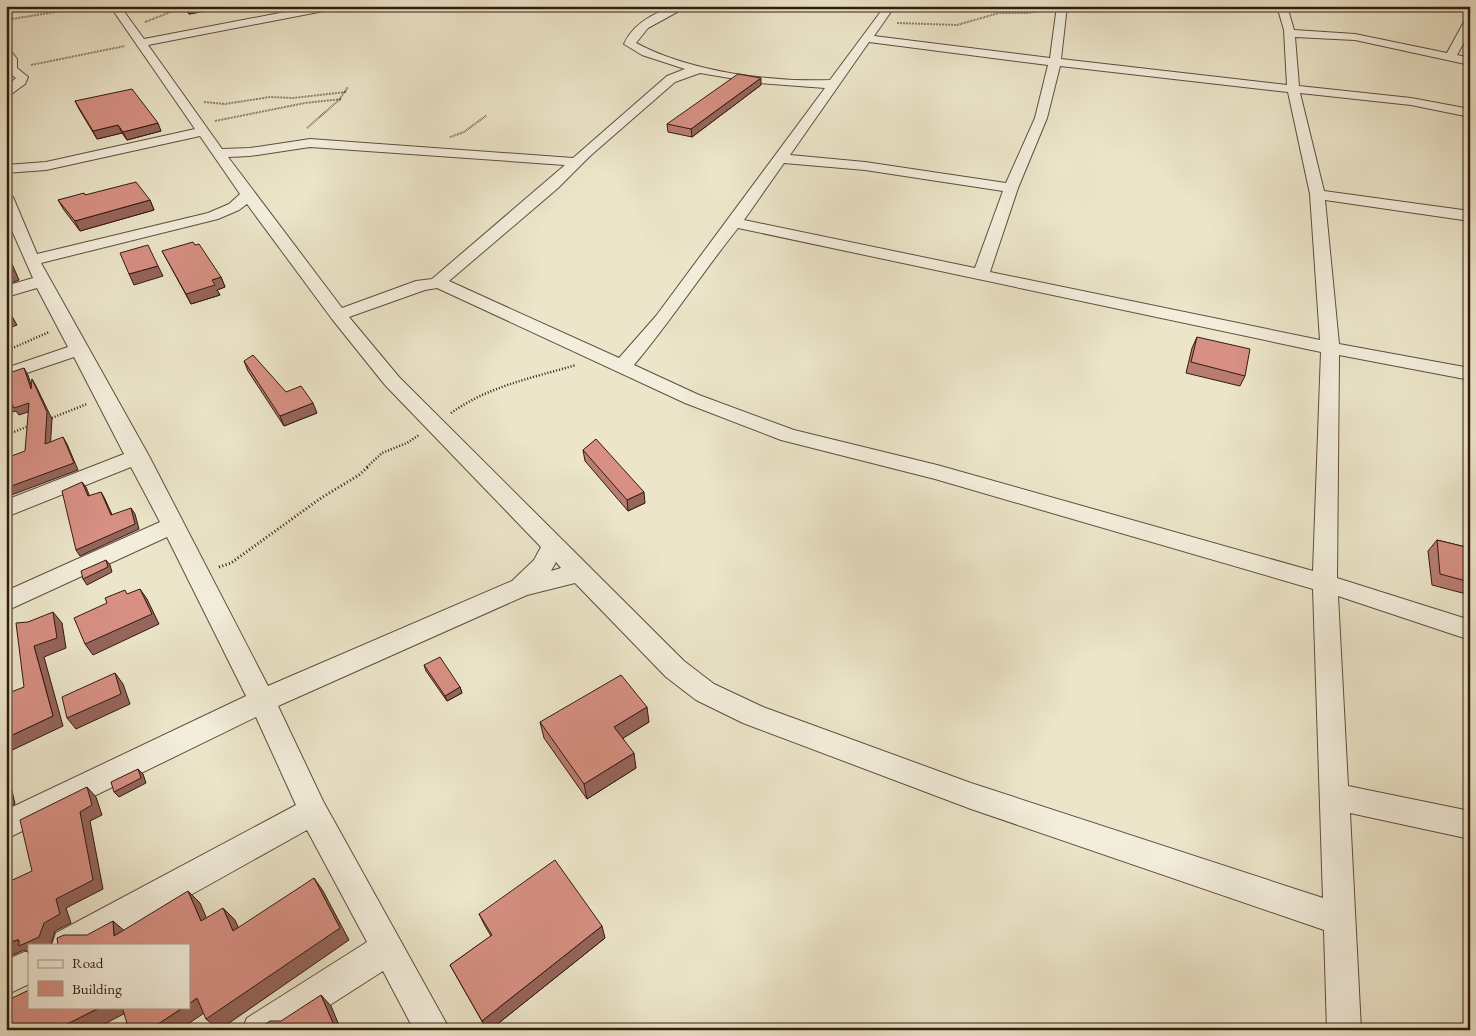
<svg xmlns="http://www.w3.org/2000/svg" width="1476" height="1036" viewBox="0 0 1476 1036" font-family="'EB Garamond',serif">
  <rect width="100%" height="100%" fill="#ece5c9"/>
  <filter id="stains"><feTurbulence type="fractalNoise" baseFrequency=".004" numOctaves="4"/><feColorMatrix values="0 0 0 0 .2 0 0 0 0 .09 0 0 0 0 .02 0 0 0 .5 -.17"/></filter>
  <radialGradient id="worn" r=".72"><stop offset=".6" stop-color="#630" stop-opacity="0"/><stop offset="1" stop-color="#630" stop-opacity=".3"/></radialGradient>
  <g fill="none" stroke-linecap="round" stroke-linejoin="round">
    <g stroke="#604d3e" stroke-width="2">
      <path id="street" d="M110 6H120L144 39 316 6H339L334 9 148 45 222 149 250 148 310 139 573 158 667 76 685 69 642 55 624 44C634 21 664 6 688 6L648 28 636 43C690 72 770 82 830 80L885 6H895L874 36 1050 58 1057 6H1067L1061 59 1287 85 1284 30 1277 6H1287L1294 30 1355 34 1447 53 1465 20 1470 17V31L1457 55 1470 58V65L1355 40 1295 37 1299 86 1411 98 1470 109V117L1411 105 1300 93 1324 191 1470 211V221L1325 200 1339 344 1470 368V380L1339 355 1337 578 1470 620V640L1338 596 1348 786 1470 811V839L1350 813 1361 1030H1327L1324 930 971 809 743 723 696 700 666 677 575 583 527 595 278 706 323 801 450 1030H414L383 971 291 1030H242L247 1018 367 942 307 830 101 945H52L56 933 296 805 256 717 6 839V810L246 696 167 537 6 611V591L160 522 131 467 6 517V500L124 454 74 357 6 380V368L68 347 37 288 6 297V286L33 278 6 217V193L13 197 37 254 208 213 229 204 240 194 200 136 46 170 6 173V165L46 162 195 129ZM869 42 1048 65 1035 118 1006 183 865 162 790 155ZM1060 66 1288 92 1310 194 1320 340 990 272 1018 188 1047 118ZM700 73 759 83 825 88 656 316 619 358 449 281 558 188 590 156 675 82ZM310 147 565 165 432 279 416 281 342 308 228 157 250 156ZM784 163 865 170 1003 191 975 268 744 220ZM247 204 332 319 385 385 541 547 534 560 512 581 268 686 149 456 41 263 218 219 239 210ZM738 228 1321 352 1313 571 937 465 794 430 699 395 634 365C671 321 702 273 738 228ZM437 288 685 403 781 440 935 479 1313 589 1323 898 971 783 763 707 714 684 684 661 399 377 349 317 425 290ZM556 562 561 568 551 571Z
        M6 49 10 50 17 59V68L28 77 25 84 6 98V87L16 78 6 71Z
        M29 950V984L6 995V960Z"/>
    </g>
    <path stroke="#321a0f" stroke-width="2" stroke-dasharray="0.5 1" stroke-linecap="butt" d="M6 20 92 6
      M145 22 186 6
      M897 23 957 25 999 13H1028L1046 10
      M31 65 125 46
      M204 102 225 104 270 97 293 98 346 92
      M215 121 305 103 342 99
      M307 128 339 100 348 87
      M450 137 464 132 487 115"/>
    <path stroke="#321a0f" stroke-width="2.5" stroke-dasharray="1 2" stroke-linecap="butt" d="M6 351 49 332
      M451 413C489 386 532 378 576 365
      M49 419 87 404
      M6 435 29 426
      M367 467 382 453 407 443 419 435"/>
    <path stroke="#321a0f" stroke-width="3" stroke-dasharray="1 2.5" stroke-linecap="butt" d="M219 567 231 563 321 498 359 475 369 466"/>
    <use href="#street" fill="#f3eedc" fill-rule="evenodd"/>
  </g>
  <path fill="#b97c71" stroke="#321a0f" d="M181 6H222V8L189 14Z
    M761 85 692 137 668 132 667 124Z
    M75 101 161 131 127 140 122 133 97 139 79 109Z
    M85 195 150 200 154 210 80 231 64 210 58 200Z
    M162 251 221 277 225 287 217 290 220 295 191 304Z
    M1197 337 1245 376 1240 386 1186 373 1192 348Z
    M244 361 286 392 317 413 284 426 248 371Z
    M583 450 645 503 628 511 585 461Z
    M1437 540 1470 548V595L1432 585 1428 551Z
    M424 665 460 687 462 693 447 701 426 671Z
    M540 722H649L623 738 636 768 587 799 544 738Z
    M479 914 605 938 490 1030H487L450 965 491 936 485 926Z"/>
  <path fill="#96655c" stroke="#321a0f" d="M192 6H222V8L189 14 187 7Z
    M761 78V85L692 137 691 129Z
    M158 123 161 131 127 140 123 132Z
    M118 125 122 133 97 139 93 131Z
    M150 200 154 210 80 231 75 221Z
    M6 250 19 280 6 285Z
    M158 266 163 276 134 285 129 274Z
    M221 277 225 287 217 290 220 295 191 304 186 294 212 280Z
    M6 306 17 325 6 329Z
    M24 368 28 375 35 396 31 389Z
    M32 379 36 386 52 419 50 451 45 444Z
    M29 403 34 410 19 415 16 411 6 414V406L12 404Z
    M313 403 317 413 284 426 280 416Z
    M63 437 67 444 78 470 6 497V488Z
    M82 482 86 487 92 502 88 496Z
    M101 492 104 497 115 521 111 515Z
    M644 492 645 503 628 511 627 500Z
    M131 508 135 514 139 529 80 556 76 550Z
    M106 560 110 565 112 572 87 585 83 579Z
    M140 589 147 599 159 624 93 655 85 644Z
    M53 612 62 623 66 648 44 657 63 726 6 753V738L53 716 34 646Z
    M115 673 123 684 130 704 76 729 67 718Z
    M460 687 462 693 447 701 445 696Z
    M647 707 649 722 617 742 614 727Z
    M634 753 636 768 587 799 584 784Z
    M6 764 15 804 6 808Z
    M138 769 143 774 146 783 119 797 114 792Z
    M87 787 96 797 102 815 90 821 103 889 66 908 71 923 55 931 51 945H29V953L24 950 6 958V944L17 940 23 944 44 923 56 899Z
    M314 878 323 891 349 940 219 1030 206 1019Z
    M188 891 200 903 213 933 201 921Z
    M223 908 235 920 245 943 233 931Z
    M113 921 127 933 114 936Z
    M602 926 605 938 490 1030H487L482 1021Z
    M321 995 331 1006 341 1030H336Z
    M197 998 210 1009 179 1030H149L184 1007H189V1004Z
    M101 1007H131L133 1009 93 1030H64L63 1026Z"/>
  <path fill="#d79083" stroke="#321a0f" d="M738 74 761 78 691 129 667 124Z
    M132 89 158 123 123 132 118 125 93 131 75 101Z
    M136 182 150 200 75 221 58 200 84 193 85 195Z
    M193 242 195 245 199 244 221 277 212 280 215 285 186 294 162 251Z
    M148 245 158 266 129 274 120 253Z
    M6 254 13 272 6 274Z
    M6 307 11 316 6 318Z
    M1197 337 1250 349 1245 376 1191 362Z
    M253 355 286 392 301 386 313 403 280 416 244 361Z
    M24 368 31 389 32 379 47 412 45 444 63 437 74 463 6 488V458L25 451 29 403 14 408 12 404 6 406V374Z
    M596 439 644 492 627 500 583 450Z
    M82 482 88 496 101 492 111 515 131 508 135 524 76 550 62 491Z
    M1437 540 1470 548V582L1440 574Z
    M106 560 108 567 83 579 81 571Z
    M140 589 152 614 85 644 74 618 107 603 105 598 125 590 127 594Z
    M53 612 57 638 34 646 53 716 6 738V694L24 687 16 623 28 622Z
    M440 657 460 687 445 696 424 665Z
    M115 673 121 694 67 718 62 697Z
    M621 675 647 707 614 727 634 753 584 784 540 722Z
    M138 769 141 778 114 792 111 782Z
    M87 787 92 805 80 812 93 880 56 899 60 914 44 923 39 937 19 946V940H17L6 944V883L32 871 20 820Z
    M555 860 602 926 482 1021 450 965 492 935 479 914Z
    M314 878 340 928 206 1019 197 998 189 1004V945H58L57 938 64 935H87L113 921 114 936 188 891 201 921 223 908 233 931Z
    M29 990V1007H101L63 1026 64 1030H6V1001Z
    M321 995 336 1030H257L270 1021H281Z
    M122 1007H184L149 1030H129Z"/>
  <rect width="1476" height="1036" fill="none" stroke="#ece5c9" stroke-width="25"/>
  <rect x="8" y="8" width="1461" height="1021" fill="none" stroke="#321a0f" stroke-width="2.5"/>
  <rect x="12" y="12" width="1451" height="1011" fill="none" stroke="#321a0f"/>
  <rect x="28" y="944" width="162" height="65" fill="#f3eedc" stroke="#a6998a"/>
  <rect x="38" y="960" width="25" height="8" fill="#f3eedc" stroke="#a6998a"/>
  <text x="72" y="968" font-size="15" fill="#321a0f">Road</text>
  <rect x="38" y="981" width="25" height="15" fill="#d79083" stroke="#a6998a"/>
  <text x="72" y="994" font-size="15" fill="#321a0f">Building</text>
  <rect width="100%" height="100%" filter="url(#stains)"/>
  <rect width="100%" height="100%" fill="url(#worn)"/>
</svg>
